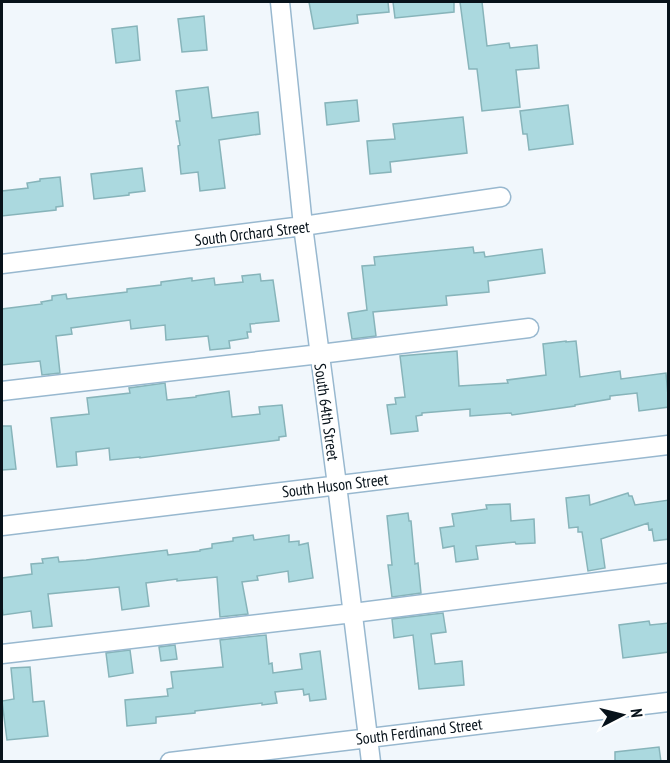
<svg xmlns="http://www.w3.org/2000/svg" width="670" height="763" viewBox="0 0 670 763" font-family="'PT Sans Narrow',sans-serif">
  <rect width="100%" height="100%" fill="#f1f7fc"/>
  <path fill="#abd9df" stroke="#87b4ba" stroke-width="1.5" d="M309 2H388L389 12 357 15 358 23 314 29Z
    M393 2H454V12L395 18Z
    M460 2H482L487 46 509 43 510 48 537 45 539 68 516 70 520 107 482 111 477 69H469Z
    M204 16 207 50 182 52 178 19Z
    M137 26 140 60 116 63 112 29Z
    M208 87 212 118 258 112 260 134 219 140 225 188 200 191 198 172 181 174 178 146 180 145 176 121H180L176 91Z
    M357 100 359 121 327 125 325 103Z
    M568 105 573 144 529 150 527 134H523L520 111Z
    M463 117 467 153 390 162 391 172 370 174 367 141 395 139 393 124Z
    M142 168 145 191 129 193V195L94 199 91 174Z
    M60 177 63 206 56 207V210L2 216V191L28 188 27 183 40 181V179Z
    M473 247 474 253 484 252 485 257 542 249 545 273 488 281 489 292 446 296 447 305 373 312 376 336 352 339 348 313 367 310 362 266 375 265 374 257Z
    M260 274 261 281 273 280 279 321 250 324 251 332H247L248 338 229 341 230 348 210 350 208 336 166 340 165 325 131 329 130 320 71 328 72 334 56 336 60 373 42 375 40 361 2 365V309L42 304 41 302 52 300V296L66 294 67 299 127 292V289L161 285V282L190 278H192V281L214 278 215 285 243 282 242 276Z
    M566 341V342L576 341 580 377 620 371 621 379 666 373 669 407 639 411 637 393 610 396V399L575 405V406L512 415 511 413 470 416V409L422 413V415L416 416 418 431 391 434 387 405 396 404 395 398 405 397 400 356 457 351 459 386 508 383 507 380 546 375 543 344Z
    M165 383 167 400 196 397V396L229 391 232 417 260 414 259 407 282 405 286 436 279 437V440L140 458V457L110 460 109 448 76 452 77 465 57 467 51 418 89 414 87 398 130 393 129 388Z
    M2 426H11L16 469 2 470Z
    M628 493 629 496H632L635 505 669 500V539L654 541 652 529 649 530 648 523 601 539 605 568 588 571 582 532H578V527L569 528 566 498 589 495 590 505Z
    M510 504 511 521 534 519 535 543 516 544 515 542 476 546 478 559 456 562 454 546 443 548 440 528 454 526 452 514 487 509 486 505Z
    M408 513 409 521H411L415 564 418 563 421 593 392 597 388 565H392L387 516Z
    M253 535 254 540 289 535V542L299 541V545L308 543 313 578 289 582 288 571 257 576 258 580 242 582 248 614 220 617 217 577 177 581V579L146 583 149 606 122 610 119 587 48 594 52 626 33 628 31 611 3 615 2 606V578L32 574 31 564 43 563 42 559 58 557 59 562 86 560 167 550 168 555 200 551V550L212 548V544L233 541V538Z
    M443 613 446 632 431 634 435 664 462 661 464 685 419 689 413 635 394 638 392 619Z
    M649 621 650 625 669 623V652L623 658 619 625Z
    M266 635 269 664 272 663 273 673 302 669 300 654 320 651 326 699 310 701 309 694 304 695 303 689 275 692 277 703 262 705V703L195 711V713L156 717V723L127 726 125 700 168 696 167 689 173 688 171 672 223 667 220 640Z
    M175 645 177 659 161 661 159 647Z
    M130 650 133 673 109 677 106 653Z
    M30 667 33 702 44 701 48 736 7 740 2 701 14 699 11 668Z
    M659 747 661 762H615V752Z"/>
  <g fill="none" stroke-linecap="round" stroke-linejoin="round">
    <g stroke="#98b8cf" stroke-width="21">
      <path id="minor" d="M280 2 303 226 337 485 371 762
        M2 264 303 226 501 197
        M2 391 320 354 529 328
        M2 526 668 445
        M2 654 353 613 668 573
        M170 762 668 702"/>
    </g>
    <use href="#minor" stroke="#fff" stroke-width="18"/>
  </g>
  <g text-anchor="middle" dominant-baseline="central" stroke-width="4.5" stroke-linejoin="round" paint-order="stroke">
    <g font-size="16" fill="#07121a" stroke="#fff">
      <text transform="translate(252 233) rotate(-7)">South Orchard Street</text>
      <text transform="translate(327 412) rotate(82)">South 64th Street</text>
      <text transform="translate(335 485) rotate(-7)">South Huson Street</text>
      <text transform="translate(419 731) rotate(-7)">South Ferdinand Street</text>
    </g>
  </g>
  <rect width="670" height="763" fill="none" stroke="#07121a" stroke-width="6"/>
  <g transform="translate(622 715) rotate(83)" stroke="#ffffff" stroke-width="4.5" paint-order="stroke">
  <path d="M0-4.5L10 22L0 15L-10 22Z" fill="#07121a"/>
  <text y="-9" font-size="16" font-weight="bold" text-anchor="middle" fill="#07121a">N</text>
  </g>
</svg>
